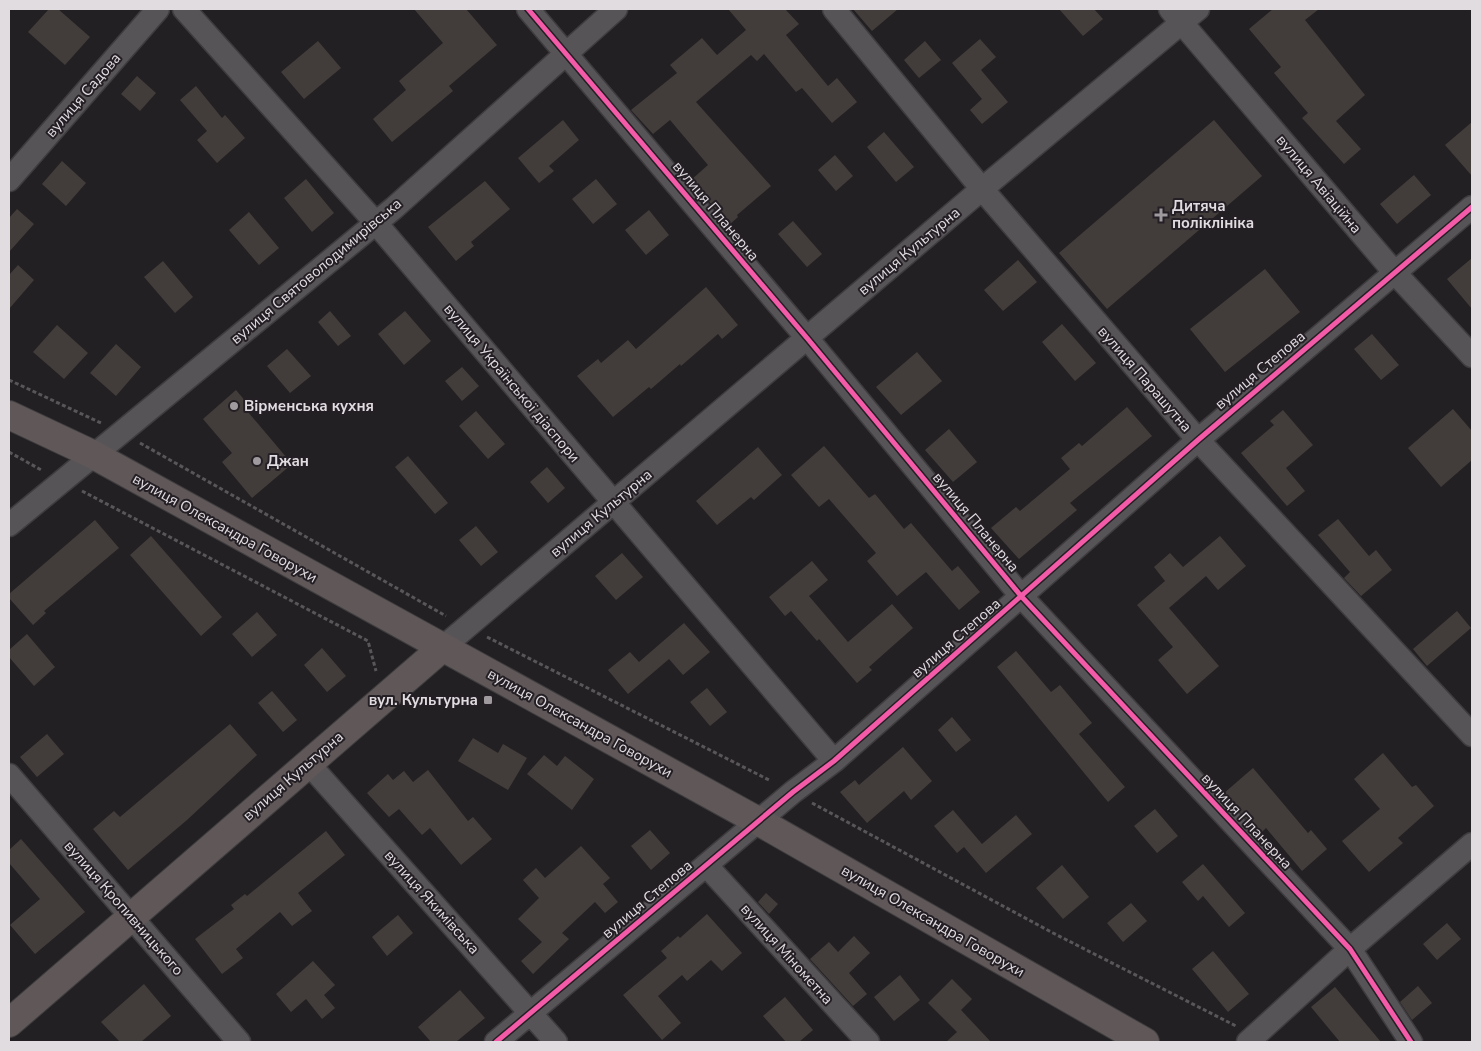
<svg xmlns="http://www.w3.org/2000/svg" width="1481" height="1051" viewBox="0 0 1481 1051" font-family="'Nunito Sans',sans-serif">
  <rect width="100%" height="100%" fill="#232023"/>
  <path fill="#423d3a" d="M49 9H58L90 37 65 65 28 32Z
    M414 9H466L497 45 449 86 453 91 392 142 373 119 406 90 399 81 443 43Z
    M728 9H785L799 24 786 35 828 86 837 78 857 102 832 123 802 88 796 92 764 54 757 61 751 55 696 102 771 186 737 215 738 217 729 225 691 180 708 165 670 120 653 134 631 110 677 73 670 65 702 38 717 55 746 30Z
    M853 9H898L872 31Z
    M1059 9H1094L1103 19 1083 36Z
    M1273 9H1319L1305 20 1365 95 1336 121 1361 149 1344 164 1302 118 1308 113 1274 73 1281 67 1249 29Z
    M980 39 996 57 981 70 1008 102 982 124 970 110 982 99 952 63Z
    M318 41 341 68 304 99 281 72Z
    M925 41 941 60 919 78 904 60Z
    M137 76 156 93 140 111 121 94Z
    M196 86 222 118 225 115 245 138 217 163 197 140 207 131 180 100Z
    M563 120 579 140 549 166 554 171 539 183 518 158Z
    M1214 120 1262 176 1107 309 1059 253Z
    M1472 122V176L1445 145Z
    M884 132 914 167 896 182 867 147Z
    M835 155 853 176 836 191 818 170Z
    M62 161 86 183 66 206 42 184Z
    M1414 175 1431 195 1397 224 1380 204Z
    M306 179 334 213 312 232 284 198Z
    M596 179 617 204 593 224 572 199Z
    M485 181 510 209 471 242 474 246 456 261 428 227Z
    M17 209 34 224 9 252V218Z
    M649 210 669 235 646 255 625 230Z
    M249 212 279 248 259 265 229 230Z
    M793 221 822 254 807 267 778 234Z
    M1472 258V309L1447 279Z
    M1018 260 1037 282 1003 311 984 290Z
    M163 261 193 297 175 313 144 277Z
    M18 265 34 280 9 309V275Z
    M1265 269 1300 312 1225 372 1190 329Z
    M706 287 738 325 722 339 718 334 681 366 680 364 651 389 649 387 613 417 577 376 598 359 601 363 628 340 636 349Z
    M330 311 351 336 338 346 318 322Z
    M405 311 431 341 404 365 378 334Z
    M1062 324 1096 363 1075 381 1042 342Z
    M57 325 88 353 64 379 33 352Z
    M1372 334 1399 365 1381 380 1354 349Z
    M116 344 141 367 116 396 90 373Z
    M287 349 311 376 290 393 267 366Z
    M917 352 942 381 901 415 876 387Z
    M462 367 479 386 462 401 445 381Z
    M236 390 252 409 248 412 292 464 252 498 222 462 232 453 203 419Z
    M1127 407 1152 436 1070 503 1077 510 1019 559 991 528 1016 507 1020 511 1070 469 1061 458 1079 443 1082 446Z
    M1453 409 1472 431V460L1441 487 1408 448Z
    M1283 410 1313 445 1286 468 1305 491 1287 506 1241 453 1274 425 1270 421Z
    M476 411 505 444 488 459 459 426Z
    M949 429 977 462 953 482 925 450Z
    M824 446 869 498 875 494 904 529 911 523 952 571 958 566 980 592 959 610 926 572 897 596 867 561 876 553 829 499 819 507 791 475Z
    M758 447 782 475 754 500 751 497 717 525 696 501Z
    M408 456 448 503 435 514 395 467Z
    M547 467 565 488 548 503 530 482Z
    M1338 519 1369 556 1376 550 1392 570 1361 596 1344 578 1350 572 1318 535Z
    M95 520 119 548 44 611 46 613 33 625 9 598V594Z
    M476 526 498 552 481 566 459 540Z
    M151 536 222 617 201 636 130 555Z
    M1220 536 1246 566 1218 590 1206 576 1169 608 1219 666 1187 694 1158 660 1173 647 1137 605 1165 581 1154 567 1170 553 1183 567Z
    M622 553 643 577 616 600 595 576Z
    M812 561 828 580 809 596 848 642 892 604 913 628 869 667 872 670 857 683 819 639 817 641 791 611 785 616 769 597Z
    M1457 611 1471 628 1427 666 1413 649Z
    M257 612 277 635 252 657 232 634Z
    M684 623 710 652 683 675 669 659 628 694 608 670 630 652 639 662Z
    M27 634 55 667 34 686 9 657V650Z
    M322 648 346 676 327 692 304 665Z
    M1016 651 1051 692 1060 685 1092 723 1079 734 1125 787 1108 802 997 667Z
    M707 688 727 712 710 726 690 702Z
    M272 691 297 720 283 732 258 703Z
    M952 717 971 740 956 752 938 730Z
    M230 724 257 755 187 820 128 870 93 829 114 811 120 817Z
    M47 734 64 754 37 777 20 757Z
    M473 738 498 753 503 744 527 758 508 790 458 761Z
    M903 747 932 781 911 800 904 791 867 823 840 792 855 780 859 785Z
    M1383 753 1412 787 1416 785 1434 806 1398 838 1403 843 1369 872 1342 841 1380 809 1354 779Z
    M544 755 557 766 565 756 594 779 572 810 527 774Z
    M1253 768 1308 833 1311 830 1327 849 1302 871 1266 828 1260 834 1223 794Z
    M428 770 468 821 473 817 492 839 461 865 430 828 422 835 399 809 389 817 367 793 388 774 393 780 404 771 413 782Z
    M1155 809 1178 836 1157 853 1134 826Z
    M953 810 982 844 1016 815 1032 834 986 873 964 847 957 853 934 826Z
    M650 830 670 853 651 870 631 846Z
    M326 831 345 855 298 893 312 911 292 926 280 912 236 949 243 958 222 974 195 939 234 909 231 905 245 894 247 896Z
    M21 839 85 912 35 954 10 925 40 899 9 863V850Z
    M581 846 610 878 603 884 618 902 605 913 595 902 562 933 569 939 533 974 521 961 542 942 518 919 539 898 523 880 536 868 545 878Z
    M1203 864 1245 913 1229 927 1203 896 1198 901 1182 882Z
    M1062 865 1089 897 1063 919 1036 888Z
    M766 893 778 904 769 914 758 902Z
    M1131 903 1147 921 1123 942 1107 923Z
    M707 914 742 953 722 971 711 960 687 981 682 975 658 996 681 1023 662 1040 623 995 667 958 661 951 678 936 680 938Z
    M398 915 413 933 387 956 372 937Z
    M1447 923 1461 939 1437 960 1423 944Z
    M854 936 870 953 849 973 867 994 853 1006 810 959 829 942 838 952Z
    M1213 951 1249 994 1228 1012 1192 969Z
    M313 961 335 985 324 995 335 1008 322 1019 306 999 291 1012 276 994Z
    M900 975 920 1000 894 1021 874 997Z
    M952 979 972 999 961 1010 991 1042H946L957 1032 928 1003Z
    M144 984 171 1016 141 1042H120L101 1022Z
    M1418 986 1432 1003 1412 1020 1400 1002Z
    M1335 987 1381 1042H1340L1311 1007Z
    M460 990 485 1018 456 1042H431L418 1027Z
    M785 997 813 1030 799 1042H786L763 1016Z"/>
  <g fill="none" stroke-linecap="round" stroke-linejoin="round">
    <g stroke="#3e3c3e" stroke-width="25">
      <path id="minor" d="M184 9 375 222 834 761
        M528 9 807 338 1021 596 1350 949 1411 1042
        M834 9 982 189 1198 440 1472 735
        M1170 9 1395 273 1472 356
        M9 180 158 9
        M9 525 394 208 616 9
        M442 648 982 189 1198 9
        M308 763 556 1042
        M9 775 239 1042
        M706 865 868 1042
        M496 1042 793 792 834 761 1198 440 1472 207
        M1248 1042 1350 949 1472 844"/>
    </g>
    <g stroke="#3e3c3e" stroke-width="30">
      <path id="major" d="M9 415 92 454 758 821 1145 1042
        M9 1023 442 648"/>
    </g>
    <path stroke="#595659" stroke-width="3" stroke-dasharray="4 2.5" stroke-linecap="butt" d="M9 380 101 423
      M140 443 446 616
      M9 452 43 471
      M82 491 368 641 376 671
      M487 637 771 781
      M812 803 1053 933 1236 1026"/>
    <use href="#minor" stroke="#575457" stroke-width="22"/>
    <use href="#major" stroke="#5f5758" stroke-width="28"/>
    <g stroke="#241f24" stroke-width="8">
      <path id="cycleway" d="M528 9 807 338 1021 596 1350 949 1411 1042
        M496 1042 793 792 834 761 1198 440 1472 207"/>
    </g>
    <use href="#cycleway" stroke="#f35aa7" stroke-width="5"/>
  </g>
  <g fill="#9e9a9e" stroke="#241f24" stroke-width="2">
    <path d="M1158.5 207.5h5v5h5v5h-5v5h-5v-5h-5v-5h5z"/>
    <circle cx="234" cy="406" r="5"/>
    <circle cx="257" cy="461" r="5"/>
    <rect x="483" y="695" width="10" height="10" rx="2.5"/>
  </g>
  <g text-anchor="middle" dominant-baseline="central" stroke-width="4" stroke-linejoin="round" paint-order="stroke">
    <g font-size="15" fill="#e0dce0" stroke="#241f24">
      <text transform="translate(83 95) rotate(-49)">вулиця Садова</text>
      <text transform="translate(1319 184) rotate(50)">вулиця Авіаційна</text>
      <text transform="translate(716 211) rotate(50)">вулиця Планерна</text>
      <text transform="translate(909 251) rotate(-40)">вулиця Культурна</text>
      <text transform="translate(316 271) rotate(-40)">вулиця Святоволодимирівська</text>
      <text transform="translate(1260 370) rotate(-40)">вулиця Степова</text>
      <text transform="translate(1145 379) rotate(49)">вулиця Парашутна</text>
      <text transform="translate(512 383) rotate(50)">вулиця Української діаспори</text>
      <text transform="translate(601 513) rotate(-40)">вулиця Культурна</text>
      <text transform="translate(976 522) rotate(50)">вулиця Планерна</text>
      <text transform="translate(225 528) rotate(29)">вулиця Олександра Говорухи</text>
      <text transform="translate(956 638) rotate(-41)">вулиця Степова</text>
      <text transform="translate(580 723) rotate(29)">вулиця Олександра Говорухи</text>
      <text transform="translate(293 776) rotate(-41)">вулиця Культурна</text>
      <text transform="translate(1247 821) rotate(47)">вулиця Планерна</text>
      <text transform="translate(647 899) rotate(-40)">вулиця Степова</text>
      <text transform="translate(432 902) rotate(48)">вулиця Якимівська</text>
      <text transform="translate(124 908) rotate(49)">вулиця Кропивницького</text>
      <text transform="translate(933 921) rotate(30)">вулиця Олександра Говорухи</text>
      <text transform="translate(787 954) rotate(48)">вулиця Мінометна</text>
    </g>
    <g font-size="15" font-weight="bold" fill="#e0dce0" stroke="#241f24" text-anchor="start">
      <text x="1172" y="206">Дитяча<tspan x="1172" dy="17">поліклініка</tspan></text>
      <text x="244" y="406">Вірменська кухня</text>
      <text x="267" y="461">Джан</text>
      <text x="478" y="700" text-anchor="end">вул. Культурна</text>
    </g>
  </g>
  <rect width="1481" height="1051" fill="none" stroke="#e0dce0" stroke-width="20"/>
</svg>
